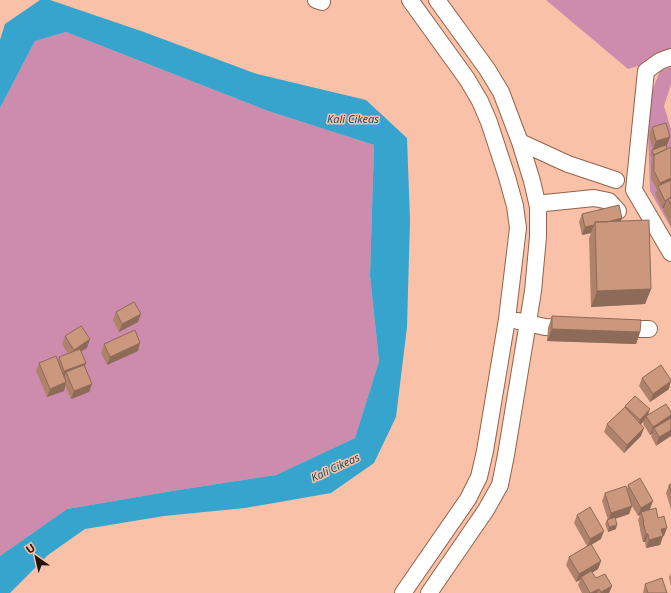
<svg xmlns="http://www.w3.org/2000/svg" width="671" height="593" viewBox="0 0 671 593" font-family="'Noto Sans',sans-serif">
  <rect width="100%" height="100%" fill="#f9c2a8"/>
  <path fill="#cd8bae" d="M546 0H671V52L644 64 628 69Z
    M66 32 268 111 374 145 370 276 379 361 355 438 276 475 178 490 67 509 0 556V108L35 41Z
    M671 67V84L664 106 671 129V154L651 163V179L671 205 663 211 671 226V228L650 191 647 104 660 71Z"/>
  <path fill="#36a4cd" d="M40 0H50L144 32 257 74 366 100 407 138 410 220 407 327 396 417 374 463 331 493 245 508 164 516 85 529 48 555 10 593H0V556L67 509 178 490 276 475 355 438 379 361 370 276 374 145 268 111 66 32 35 41 0 108V40L5 24Z"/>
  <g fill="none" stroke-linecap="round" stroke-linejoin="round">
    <g stroke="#93624a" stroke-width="18">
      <path id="minor" d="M316 0 322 2
        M671 57 660 61 646 71 634 190 671 253
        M520 142 568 164 616 180
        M538 207 545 203 594 198 609 201 618 211
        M518 321 545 327 570 328
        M619 329H649
        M403 593 468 499 479 477 485 451 507 319 518 228 515 206 507 177 489 122 480 101 467 79 410 0
        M429 593 486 510 500 485 506 455 528 322 533 291 538 237V207L532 181 520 142 501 92 487 69 437 0"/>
    </g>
    <use href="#minor" stroke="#fff" stroke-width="16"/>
  </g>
  <path fill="#af826c" d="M652 127 667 145 666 146 667 149 671 147V226L663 211 664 208 662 209 655 194 657 190 651 179V163L652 159 650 154 652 150H653L649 136Z
    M582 214 621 221 651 289 645 304 591 307 589 238 591 233 582 235 579 222Z
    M116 312 138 322 119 332 113 320Z
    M552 316 640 332 636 344 547 341 548 328Z
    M65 336 87 348 81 351 86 363 85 366 92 384 89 392 71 399 65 385 64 391 47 397 36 371 39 363 58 361 59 357 68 354 62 344Z
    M104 344 138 351 107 365 101 353Z
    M642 378 669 389 650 402 639 386Z
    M625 406 648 414 671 412 656 446 651 436 652 434 650 435 643 424 644 421 641 424V436L624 453 604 432 607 424 625 408Z
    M671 484V509L666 493 669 485Z
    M628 485 650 509 649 510 664 536H663L660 545 646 548 645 542H643L640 530V528L638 520 640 515 638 516 632 506 629 514 615 519 616 529 608 532 605 524 607 520H608L602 501 605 493 627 489Z
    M577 515 601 539 591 544 601 561 598 569 592 573 596 578 612 586 609 593H582L578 585 580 580 576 582 566 565 569 557 587 546 574 523Z
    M671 573V586L669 577Z
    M645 584 667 593H643Z"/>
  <path fill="#8e6a58" d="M670 137 667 145 653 150 656 141Z
    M671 178V185L659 187 660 183Z
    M667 199 664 208 662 209 665 201Z
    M622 218 619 226 595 225Z
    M594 225 591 233 582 235 585 227Z
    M651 289 645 304 591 307 597 291Z
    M141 314 138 322 119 332 122 324Z
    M552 329 640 332 636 344 547 341Z
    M90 339 87 348 71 358 74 350Z
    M140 343 138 351 107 365 110 357Z
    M86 363 83 371 66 372 64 378 61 379 64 371Z
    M671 381 669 389 650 402 653 394Z
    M66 382 64 391 47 397 50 389Z
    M92 384 89 392 71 399 74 391Z
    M650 409 647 418 646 416 644 421 637 428 640 420Z
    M671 415V418L654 428 652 434 650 435 653 427Z
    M644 428 641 436 624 453 627 445Z
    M671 430V436L656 446 659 437Z
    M653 501 650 509 642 514 641 512 640 515 638 516 641 508Z
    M632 506 629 514 608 521 611 513Z
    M617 525 616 529 608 532 609 527Z
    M667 528 664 536 658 538 661 529Z
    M604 531 601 539 588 547 590 539Z
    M646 534H648L645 542H643Z
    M663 536 660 545 646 548 649 540Z
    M601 561 598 569 582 579 581 577 580 580 576 582 579 574Z
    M612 586 609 593H600L601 592Z
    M599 589 597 593H591Z"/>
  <path fill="#cb977d" stroke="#8e6a58" d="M666 123 670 137 656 141 652 127Z
    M666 145 667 149 654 155V156L652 150Z
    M671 147V178L660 183 654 171V155Z
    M671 180V197L665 201 658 186Z
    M671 197V205L668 199Z
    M619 205 622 218 607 222H595L594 225 585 227 582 214Z
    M649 220 651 289 597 291 595 222Z
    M134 302 141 314 122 324 116 312Z
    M552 316 641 320 640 332 552 329Z
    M81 326 90 339 74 350 65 336Z
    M135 330 140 343 110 357 104 344Z
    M80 349 86 363 64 371 59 357Z
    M56 356 66 382 50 389 39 363Z
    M84 365 92 384 74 391 66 372Z
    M661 365 671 380V381L653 394 642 378Z
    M635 396 650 409 640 420 625 406Z
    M666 404 671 412V415L653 427 646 416Z
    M625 407 644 428 627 445 607 424Z
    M671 418V430L659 437 654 428Z
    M640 478 653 501 641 508 628 485Z
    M671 484V492L669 485Z
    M626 486 632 506 611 513 605 493Z
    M590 507 604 531 590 539 577 515Z
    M656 508 658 518 664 516 667 528 661 529 663 536 649 540 648 534H646L643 522H644L641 512Z
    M615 517 617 525 609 527 607 520Z
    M591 544 601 561 579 574 569 557Z
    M591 571 596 578 605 574 612 586 601 592 599 589 591 593H590L581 577Z
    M662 578 667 593H648L645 584Z"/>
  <g text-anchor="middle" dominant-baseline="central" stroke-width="3" stroke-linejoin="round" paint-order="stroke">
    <g font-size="11" font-style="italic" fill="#155066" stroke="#f9c2a8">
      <text x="353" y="118">Kali Cikeas</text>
      <text transform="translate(335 467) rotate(-25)">Kali Cikeas</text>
    </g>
  </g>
  <g transform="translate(36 557) rotate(326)" stroke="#f9c2a8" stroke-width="3" paint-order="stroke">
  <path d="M0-3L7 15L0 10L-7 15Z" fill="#251208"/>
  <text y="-6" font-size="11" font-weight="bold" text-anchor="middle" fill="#251208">U</text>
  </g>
</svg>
